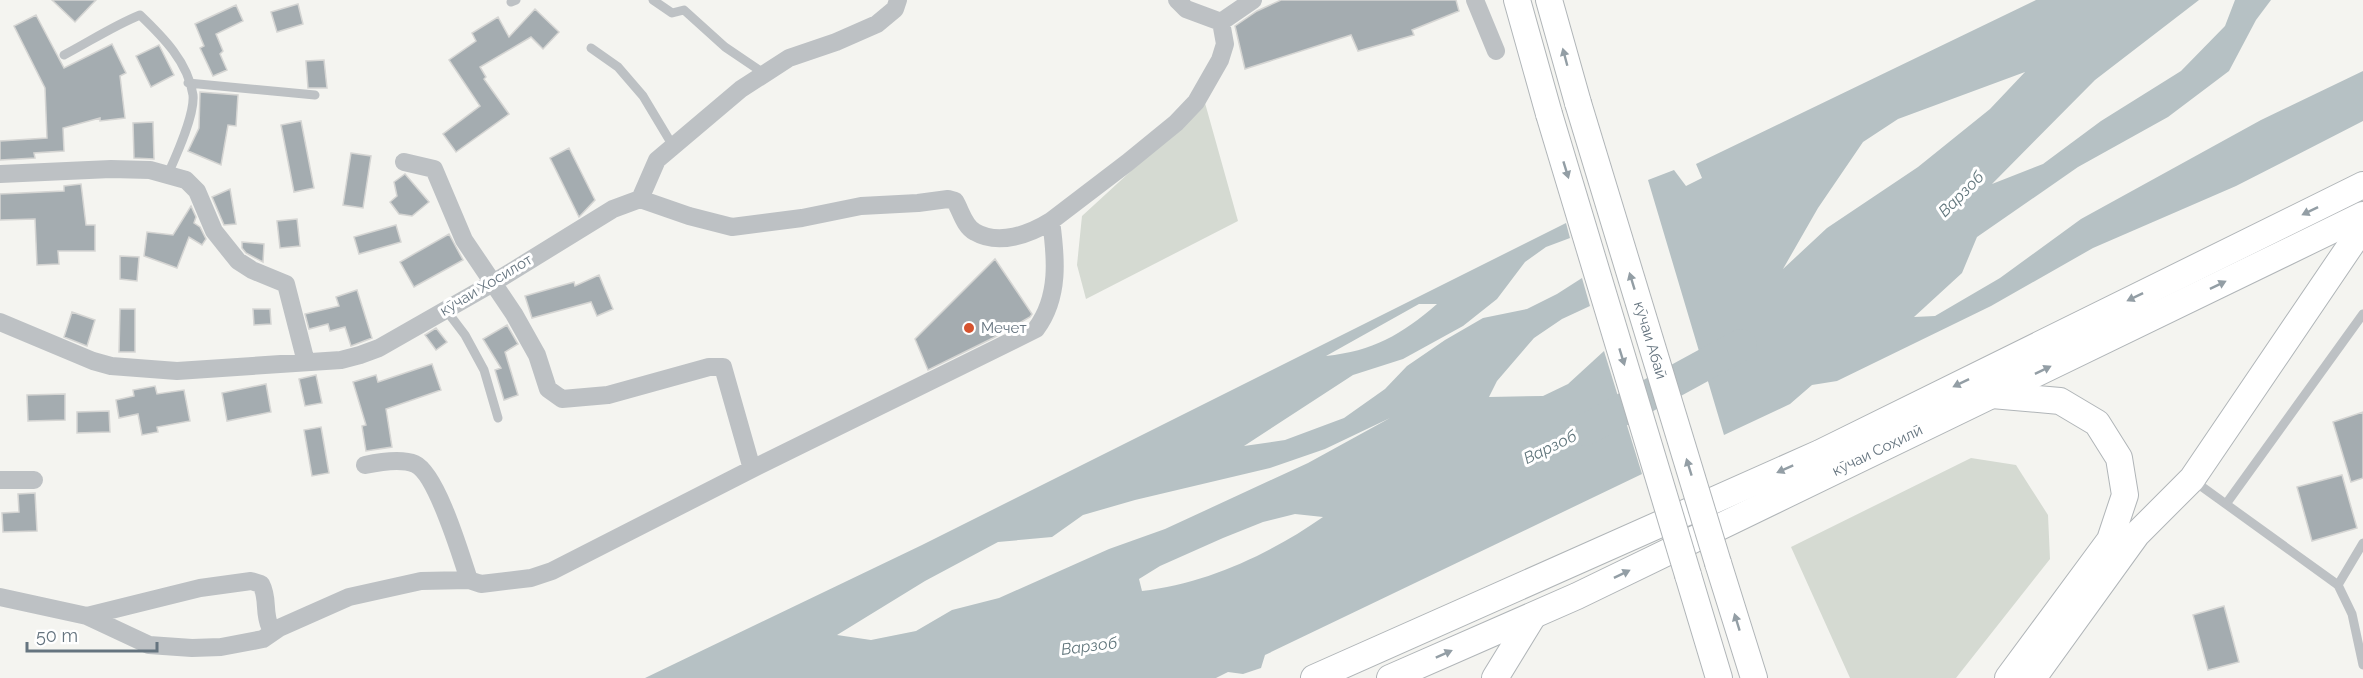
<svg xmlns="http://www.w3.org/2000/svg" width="2363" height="678" viewBox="0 0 2363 678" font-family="Raleway,sans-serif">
  <rect width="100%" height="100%" fill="#f4f4f0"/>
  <path fill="#d5dad2" d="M1205 103 1238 221 1086 299 1077 265 1082 216Z
    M1971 458 2016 465 2048 515 2050 559 1956 678H1850L1791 547Z"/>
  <path fill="#b6c1c4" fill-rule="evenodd" d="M2036 0H2199L2095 80 1992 184 2043 164 2101 121 2181 71 2225 26 2235 0H2271L2256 20 2229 71 2168 117 2078 167 1977 237 1962 273 1914 317 1935 316 2000 278 2081 219 2261 120 2363 71V121L2236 186 2093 248 1991 306 1837 381 1812 385 1790 404 1724 435 1648 180 1674 170 1686 186 1702 178 1696 164ZM2025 72 1990 109 1918 167 1827 228 1783 269 1818 208 1863 142 1898 119Z
    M1566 223 1570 238 1546 247 1525 262 1497 299 1463 326 1403 359 1353 375 1244 446 1285 440 1344 418 1385 389 1407 366 1445 340 1483 318 1527 309 1557 294 1582 278 1590 306 1562 319 1534 338 1497 381 1489 397 1543 396 1568 384 1604 351 1642 474 1265 655 1261 668 1243 674 1228 672 1216 678H645L922 545ZM1419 304H1437C1401 335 1373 351 1326 356ZM1390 418 1308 463 1165 529 1109 549 999 598 952 610 916 631 871 640 837 635 925 581 998 542 1052 537 1083 515 1135 500 1270 468 1325 449ZM1295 514 1323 517C1270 554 1206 584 1142 591L1139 579 1160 566 1223 538 1263 522Z"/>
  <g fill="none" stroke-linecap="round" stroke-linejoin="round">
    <path stroke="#b6c1c4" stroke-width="32" d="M1585 430 1741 345"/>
  </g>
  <path fill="#a4acb0" stroke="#d5d5d3" stroke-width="1.5" d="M52 0H96L75 22Z
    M1281 0H1456L1459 11 1412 30 1414 35 1358 51 1351 35 1245 69 1235 26 1257 11Z
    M298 4 303 24 277 32 271 12Z
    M236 5 243 21 216 34 223 51 220 54 227 70 213 76 200 48 204 46 195 24Z
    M535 9 559 32 543 49 531 37 480 67 486 77 484 79 509 114 456 152 443 134 480 106 449 60 476 41 472 33 498 17 509 37Z
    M36 15 64 68 112 44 126 73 120 76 125 118 100 121V118L63 128 64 151 34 153 35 158 0 160V141L47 138 45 88 14 26Z
    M159 45 174 75 151 87 136 56Z
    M324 60 327 88H308L306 61Z
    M200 92 238 95 236 126 228 125 221 165 188 151 199 128Z
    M301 121 314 188 294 192 281 125Z
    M153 122 154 159 134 158 133 123Z
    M569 148 595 200 579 217 550 158Z
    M351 153 371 156 363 208 343 205Z
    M405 174 429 202 412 216 399 214 390 202 397 196 394 182Z
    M81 184 86 225H95V251H58L59 264 37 265 35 219 0 220V194L64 191V186Z
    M230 189 236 224 224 225 212 197Z
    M191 206 196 217 194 223 200 227 206 239 202 245 189 237 177 268 144 256 147 232 173 235Z
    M297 219 300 246 280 248 277 221Z
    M396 225 401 242 359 254 354 237Z
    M449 234 463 260 414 287 400 262Z
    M242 242 264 244 263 262 246 253 242 248Z
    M120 256 139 257 137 281 120 279Z
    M995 259 1032 314 1030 317 993 338 928 370 915 339Z
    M599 275 613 309 597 316 591 302 532 318 525 296 574 282 575 286Z
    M357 290 372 338 351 346 345 327 330 331 328 324 309 329 305 314 339 306 336 297Z
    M120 309H135V352H119Z
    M253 309H270L271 324 254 325Z
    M72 312 95 320 87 346 64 337Z
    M507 325 518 344 505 352 518 395 504 400 495 370 501 368 483 339Z
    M436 328 447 342 436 350 425 335Z
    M432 364 441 390 386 409 392 447 366 451 362 426 366 425 353 382 376 375 378 382Z
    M316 375 322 403 305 406 299 379Z
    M266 384 271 412 227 421 222 393Z
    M155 386 157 394 184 390 190 421 157 427 158 432 142 435 138 414 119 418 116 400 134 396 133 390Z
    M65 394V420L28 421 27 395Z
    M109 411 110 432 77 433V412Z
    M2363 412V478L2351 482 2333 422Z
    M321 427 329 473 312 476 304 430Z
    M2342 475 2357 528 2312 541 2297 487Z
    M35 493 37 531 3 532 2 513 19 512 18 494Z
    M2224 606 2239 662 2208 670 2193 615Z"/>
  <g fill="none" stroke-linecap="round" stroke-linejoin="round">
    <g stroke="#b0b5b8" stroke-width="28">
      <g id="secondary">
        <path d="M1517 0 1549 114"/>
        <path d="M1549 0 1578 103"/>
        <path d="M1992 395 2060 401 2097 423 2119 458 2125 495 2110 540 2008 678"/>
        <path d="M1718 563 1754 678"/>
        <path d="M1688 575 1719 678"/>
        <path d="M1314 678 1820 453 2363 185"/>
        <path id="s1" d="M1390 678 1577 596 2363 215"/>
        <path d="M1495 678 1533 616"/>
        <path d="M2033 678 2137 534 2192 479 2363 227"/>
      </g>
    </g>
    <path stroke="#bdc1c4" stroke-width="9" d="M653 0 672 13 684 10 725 47 765 74
      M511 2 516 0
      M591 48 618 67 643 96 673 146
      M64 55C89 42 113 26 140 15 163 37 188 62 193 95 195 115 176 156 168 174
      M188 83 315 95
      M446 310 465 335 484 370 498 418
      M2194 481 2338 585 2352 614 2363 665
      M2226 504 2363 314
      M2338 585 2363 543"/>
    <path stroke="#bdc1c4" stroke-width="18" d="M1475 0 1496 51
      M1221 22 1253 0
      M404 162 434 169 464 240 514 314 537 355 548 389 562 399 608 395 709 367H723L752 469
      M0 174 111 169 150 170 186 180 197 191 214 231 238 261 252 270 286 284 306 362
      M640 199 689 216 732 227 802 218 861 206 918 203 948 199 955 201C961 211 964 226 975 232 999 246 1030 234 1051 221
      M0 322 93 361 111 366 177 371 341 360 360 355 379 348 493 283 613 209 640 199 657 160 741 89 789 58 836 42 877 24 895 9 898 0
      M365 465C379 462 401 458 415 464 437 474 461 556 469 580
      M0 480H34
      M0 597 87 616 200 588 251 581 261 584C269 599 263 612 270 627L279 628 349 597 421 581 469 580 481 584 531 578 552 571 752 469 1036 329C1060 297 1056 257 1051 221L1127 163 1176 123 1196 102 1220 60 1225 44 1221 22 1186 9 1177 0
      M87 616 149 645 192 648 221 647 263 639 279 628"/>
    <use href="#secondary" stroke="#fff" stroke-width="26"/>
    <g stroke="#b0b5b8" stroke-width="28" stroke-linecap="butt">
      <g id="secondary-bridge">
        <path id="s2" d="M1578 103 1718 563"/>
        <path d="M1549 114 1688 575"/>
      </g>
    </g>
    <use href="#secondary-bridge" stroke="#fff" stroke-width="26"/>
  </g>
  <defs><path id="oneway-solid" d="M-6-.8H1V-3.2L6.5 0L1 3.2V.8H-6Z" transform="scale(1.5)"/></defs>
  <g fill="#939ea5">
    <use href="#oneway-solid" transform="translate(1565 57) rotate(-105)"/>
    <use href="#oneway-solid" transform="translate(1566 170) rotate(73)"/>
    <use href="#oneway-solid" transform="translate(2310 211) rotate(154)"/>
    <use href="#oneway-solid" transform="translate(1632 281) rotate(-107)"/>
    <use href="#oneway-solid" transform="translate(2218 285) rotate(-26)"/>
    <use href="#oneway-solid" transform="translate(2135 297) rotate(154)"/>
    <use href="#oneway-solid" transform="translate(1622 357) rotate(73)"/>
    <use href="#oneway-solid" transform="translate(2043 370) rotate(-26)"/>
    <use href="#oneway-solid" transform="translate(1961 383) rotate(154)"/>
    <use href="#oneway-solid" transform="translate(1689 467) rotate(-107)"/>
    <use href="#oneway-solid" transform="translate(1785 469) rotate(156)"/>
    <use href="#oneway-solid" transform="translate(1622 574) rotate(-26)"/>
    <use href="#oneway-solid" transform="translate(1737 622) rotate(-107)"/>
    <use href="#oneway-solid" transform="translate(1444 654) rotate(-24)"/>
  </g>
  <circle fill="#d5532f" stroke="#fff" stroke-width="2" cx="969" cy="328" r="6"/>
  <g text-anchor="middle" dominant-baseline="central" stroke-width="6" stroke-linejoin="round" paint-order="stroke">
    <g font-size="15" fill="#65747f" stroke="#fff">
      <text transform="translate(486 285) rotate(-31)">кӯчаи Хосилот</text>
      <text stroke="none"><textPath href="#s2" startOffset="248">кӯчаи Абаӣ</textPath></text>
      <text stroke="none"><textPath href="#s1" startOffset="538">кӯчаи Соҳилӣ</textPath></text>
    </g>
    <g font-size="15" fill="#65747f" stroke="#fff" text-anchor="start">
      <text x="981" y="328">Мечет</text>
    </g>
    <g font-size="16" font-style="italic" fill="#61767c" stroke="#fff">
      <text transform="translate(1961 194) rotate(-45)">Варзоб</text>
      <text transform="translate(1550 447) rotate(-26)">Варзоб</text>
      <text transform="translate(1089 646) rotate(-7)">Варзоб</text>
    </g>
  </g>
  <path d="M27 642v9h130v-9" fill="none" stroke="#65747f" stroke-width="3"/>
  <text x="36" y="642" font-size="18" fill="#65747f" stroke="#ffffff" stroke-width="4.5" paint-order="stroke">50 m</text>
</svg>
